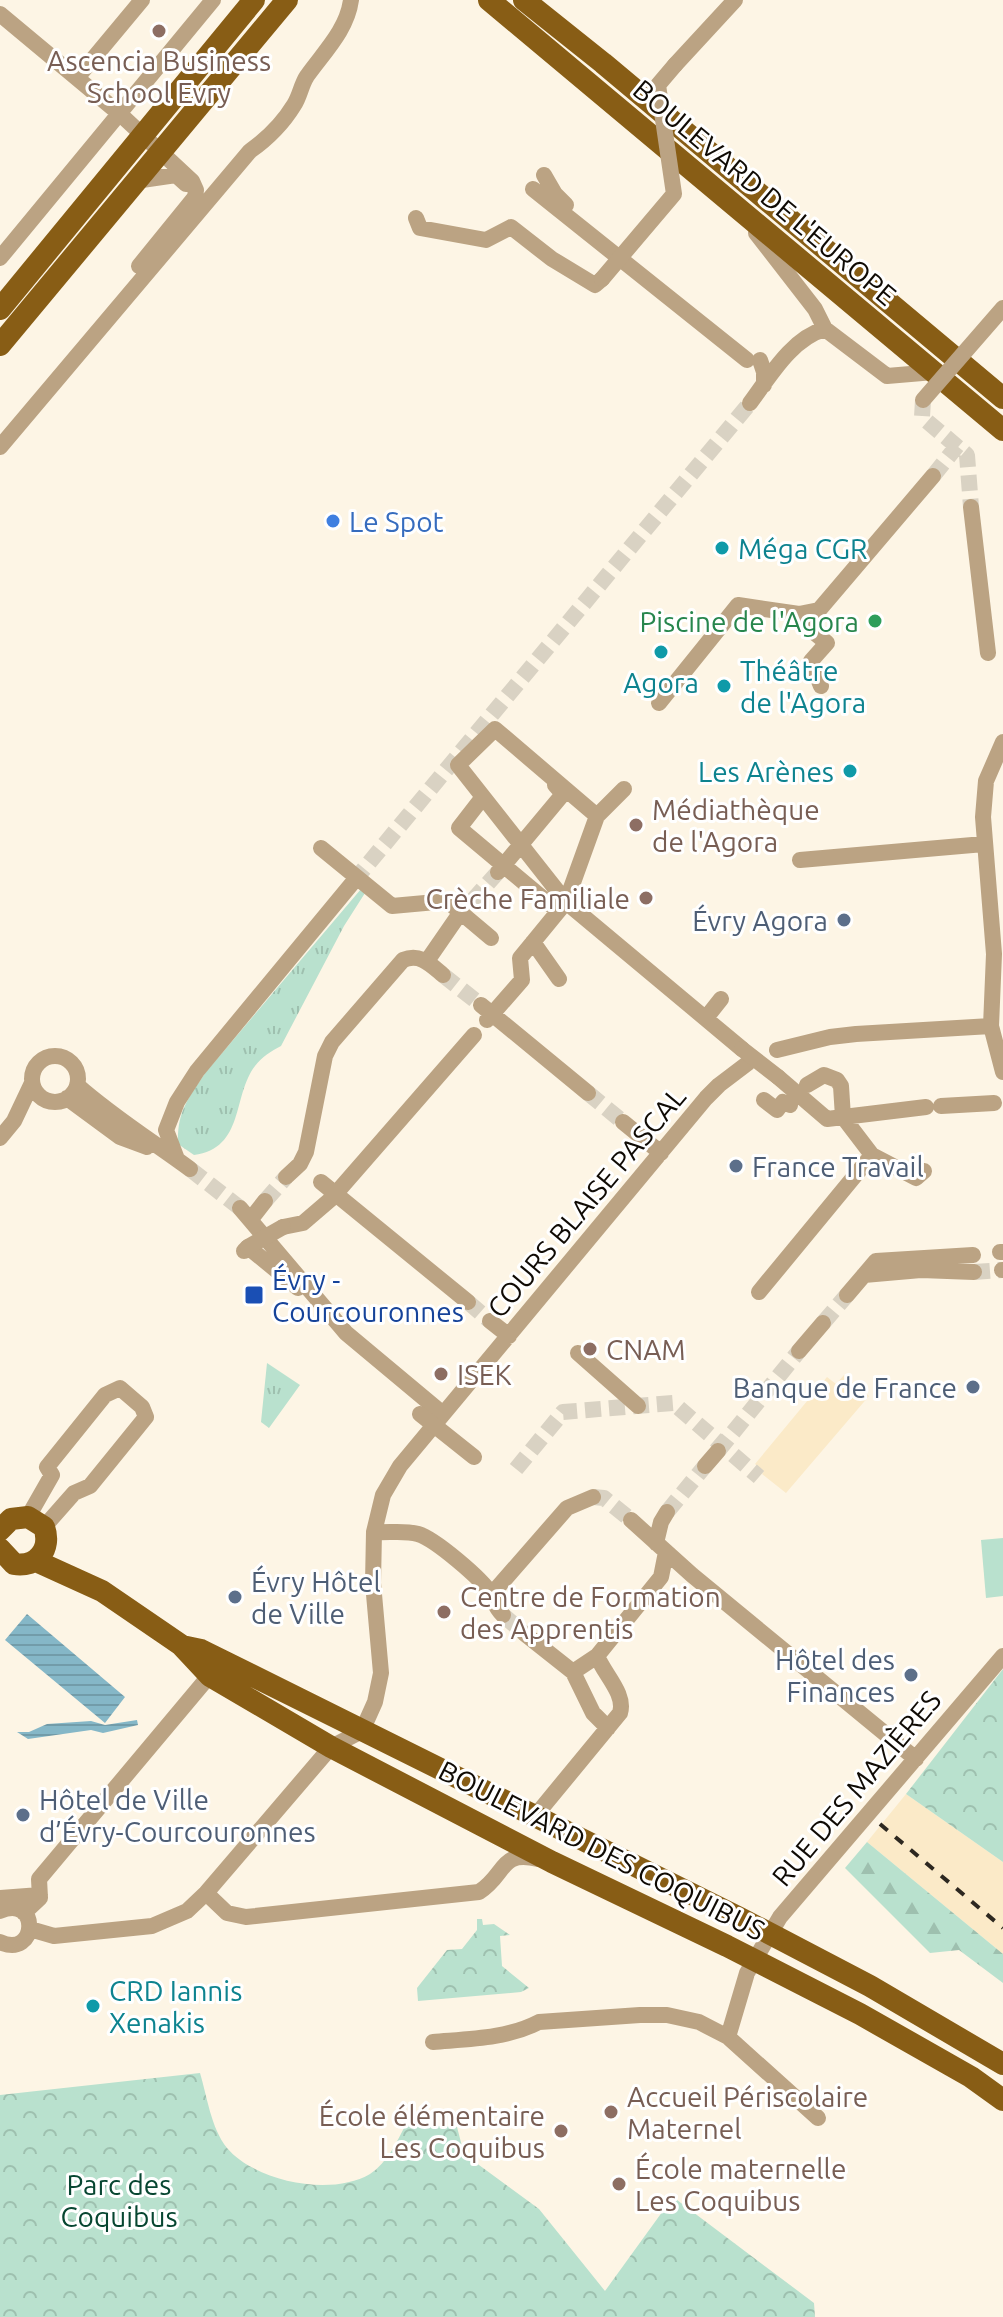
<svg xmlns="http://www.w3.org/2000/svg" width="1003" height="2317" viewBox="0 0 1003 2317" font-family="Ubuntu,sans-serif">
  <defs>
    <pattern id="grass-tufts" width="24" height="20" patternUnits="userSpaceOnUse" patternTransform="scale(2)"><rect width="24" height="20" fill="#b9e1ce"/><path d="M3 7l-1-3M5 7V3M7 7l1-3M15 17l-1-3M17 17v-4M19 17l1-3" fill="none" stroke="#9ec0af"/></pattern>
    <pattern id="forest-firs" width="22" height="20" patternUnits="userSpaceOnUse" patternTransform="scale(2)"><rect width="22" height="20" fill="#b9e1ce"/><path d="M5 1l3.5 6h-7zM16 11l3.5 6h-7z" fill="#9ec0af"/></pattern>
    <pattern id="park-crowns" width="20" height="18" patternUnits="userSpaceOnUse" patternTransform="scale(2)"><rect width="20" height="18" fill="#b9e1ce"/><path d="M2 6a3 3 0 1 1 6 0M12 15a3 3 0 1 1 6 0" fill="none" stroke="#9ec0af"/></pattern>
    <pattern id="water-rules" width="6" height="5" patternUnits="userSpaceOnUse" patternTransform="scale(2)"><rect width="6" height="5" fill="#85b7c7"/><path d="M0 2.5h6" fill="none" stroke="#729ca9"/></pattern>
  </defs>
  <rect width="100%" height="100%" fill="#fdf5e5"/>
  <path fill="#fbeac8" d="M844 1375 869 1396 786 1493 762 1474 764 1471 755 1464 827 1377 836 1384Z
    M906 1794 1003 1862V1954L867 1842Z"/>
  <path fill="url(#grass-tufts)" d="M361 889 365 893 344 926 281 1046C271 1051 262 1057 255 1066 232 1096 245 1148 194 1155L178 1144C177 1112 188 1098 206 1072Z
    M267 1363 300 1385 269 1428 261 1422Z"/>
  <path fill="url(#forest-firs)" d="M867 1842 1003 1954V1983L959 1950 930 1953 845 1868Z"/>
  <path fill="url(#park-crowns)" d="M1003 1669V1862L906 1794Z
    M477 1919H482L483 1925 494 1924 510 1935 500 1936 502 1966 529 1988 521 1992 418 2001 417 1988 447 1950 462 1949 477 1930Z
    M200 2073C207 2096 211 2128 227 2148 256 2182 331 2197 370 2174 387 2163 397 2142 406 2124L457 2127 464 2154 539 2209 605 2291 673 2197 814 2303 815 2317H0V2095Z"/>
  <path fill="#b9e1ce" d="M1003 1538V1596L986 1598 981 1540Z"/>
  <path fill="url(#water-rules)" d="M27 1614 125 1697 105 1723 5 1640Z
    M137 1720 138 1725 103 1733 91 1730 28 1739 17 1732H29L47 1724 91 1721 105 1725Z"/>
  <g fill="none" stroke-linecap="round" stroke-linejoin="round">
    <path stroke="#d9d2c3" stroke-width="16" stroke-dasharray="16 8" stroke-linecap="butt" d="M923 400 922 417 967 455 971 507
      M933 476 957 446
      M354 881 750 403
      M456 919 498 872
      M443 975 481 1005
      M588 1093 623 1122
      M190 1169 240 1208
      M265 1201 286 1177
      M974 1272 1002 1270
      M468 1302 490 1321
      M823 1323 847 1295
      M718 1451 799 1351
      M516 1469 563 1412 673 1403 759 1477
      M593 1497 604 1498 631 1520
      M667 1512 705 1466
      M503 1615 525 1634"/>
    <path stroke="#bba383" stroke-width="16" d="M0 14 120 114 192 181 196 190 195 197 139 266
      M675 65 735 0
      M77 78 142 0
      M544 175 555 194 566 205
      M135 181 176 175 186 184
      M533 189 747 360
      M416 218 420 228 486 240 511 227 552 259 595 285 602 279
      M756 233 815 309 825 329
      M0 258 213 0
      M760 360 764 372V385
      M750 403C770 376 792 338 825 329L887 376 934 372
      M0 447 250 151C267 139 283 123 294 105 300 96 301 85 307 76 324 52 347 30 351 0
      M971 507 988 653
      M799 614 804 624 827 643 811 661 821 686
      M659 703 738 605 799 614 819 610 933 476
      M1003 742 986 781 983 817 994 954 991 1026 1003 1072
      M483 797 459 828 558 911
      M321 848 392 906 447 901 491 938
      M800 860 984 844
      M498 872 563 794 555 785
      M566 902 458 765 495 729 597 816 624 789
      M566 902 597 816
      M564 904 566 902 742 1049
      M533 942 559 979
      M427 961 456 919
      M481 1005 588 1093
      M706 1018 721 999
      M487 1020 522 980 520 958 561 908
      M777 1050 830 1037 856 1034 991 1026
      M32 1079a23 23 0 1 1 46 0a23 23 0 1 1-46 0Z
      M778 1077 827 1119 926 1107
      M77 1085C113 1117 152 1141 190 1169
      M807 1085 824 1075 837 1080 841 1086 843 1117 872 1155 916 1178 924 1171
      M67 1098 120 1137 147 1147
      M764 1100 777 1110 783 1102 790 1105
      M941 1106 994 1103
      M623 1122 661 1153
      M0 1138 14 1121 32 1083
      M177 1159 166 1130 177 1102 197 1071 354 881
      M286 1177 300 1164 306 1152 325 1056 332 1042 403 960C420 953 430 964 443 975
      M321 1182 468 1302
      M240 1208 346 1333 443 1414
      M251 1219 265 1201
      M283 1227 303 1223 331 1199 474 1035
      M244 1251 248 1247 298 1288
      M1000 1252H1003
      M1002 1270H1003
      M864 1275 921 1270 974 1272
      M759 1292 872 1155
      M847 1295 876 1261 973 1255
      M490 1321 509 1336
      M799 1351 823 1323
      M578 1353 638 1406
      M705 1466 718 1451
      M28 1517 52 1475 47 1467 105 1395 120 1388 142 1407 146 1417 90 1486 74 1493 44 1527
      M631 1520 692 1575 916 1759
      M374 1532C388 1533 405 1530 418 1534 435 1539 482 1579 491 1594 496 1604 494 1606 503 1615
      M656 1543 661 1522 667 1512
      M491 1595 567 1508 593 1497
      M525 1634 573 1672 593 1713 608 1728
      M573 1672 597 1656 661 1577 666 1552
      M536 1815 620 1713C626 1694 604 1674 597 1656
      M206 1893 227 1913 246 1917 479 1892C507 1874 499 1850 538 1859
      M0 1898 40 1895
      M0 1911C40 1894 38 1959 0 1942
      M24 1913 40 1898 39 1879 205 1681
      M30 1929 54 1936 152 1926 187 1911 206 1893 331 1747 362 1731 375 1702 381 1673 373 1583 374 1532 383 1495 400 1466 706 1098 719 1085 748 1063
      M728 2037 747 1973 780 1917 1003 1656
      M433 2042C469 2039 506 2039 539 2022L640 2015H667L699 2022 728 2037 818 2118"/>
    <path stroke="#885d15" stroke-width="22" d="M489 0 1003 430
      M524 0 603 63 1003 398
      M0 309 254 0
      M0 345 287 0
      M0 1530 11 1519 28 1517 44 1527C52 1549 37 1568 14 1564L0 1549
      M36 1561 102 1591 181 1645 210 1676 331 1747 552 1862 727 1946 860 2014 971 2077 1003 2100
      M182 1646 201 1650 740 1918 870 1986 1003 2064"/>
    <path stroke="#2d2820" stroke-width="4" stroke-dasharray="10 10" stroke-linecap="butt" d="M880 1824 1003 1928"/>
    <path stroke="#bba383" stroke-width="16" d="M602 279 674 194 658 85 675 65
      M923 400 1003 308
      M742 1049 778 1077
      M248 1247 283 1227
      M420 1414 474 1457"/>
  </g>
  <g fill="#8d6e63" stroke="#fff" stroke-width="3">
    <circle cx="159" cy="31" r="8"/>
    <circle cx="636" cy="825" r="8"/>
    <circle cx="646" cy="898" r="8"/>
    <circle cx="590" cy="1349" r="8"/>
    <circle cx="441" cy="1374" r="8"/>
    <circle cx="444" cy="1612" r="8"/>
    <circle cx="611" cy="2112" r="8"/>
    <circle cx="561" cy="2131" r="8"/>
    <circle cx="619" cy="2184" r="8"/>
  </g>
  <circle fill="#3f7fe0" stroke="#fff" stroke-width="3" cx="333" cy="521" r="8"/>
  <g fill="#0f9aa8" stroke="#fff" stroke-width="3">
    <circle cx="722" cy="548" r="8"/>
    <circle cx="661" cy="652" r="8"/>
    <circle cx="724" cy="686" r="8"/>
    <circle cx="850" cy="771" r="8"/>
    <circle cx="93" cy="2006" r="8"/>
  </g>
  <circle fill="#2e9e5b" stroke="#fff" stroke-width="3" cx="875" cy="621" r="8"/>
  <g fill="#5c6f8a" stroke="#fff" stroke-width="3">
    <circle cx="844" cy="920" r="8"/>
    <circle cx="736" cy="1166" r="8"/>
    <circle cx="973" cy="1387" r="8"/>
    <circle cx="235" cy="1597" r="8"/>
    <circle cx="911" cy="1675" r="8"/>
    <circle cx="23" cy="1815" r="8"/>
  </g>
  <rect fill="#1a4fb4" stroke="#fff" stroke-width="3" x="244" y="1285" width="20" height="20" rx="4"/>
  <g text-anchor="middle" dominant-baseline="central" stroke-width="6" stroke-linejoin="round" paint-order="stroke">
    <g font-size="28" fill="#785e54" stroke="#fff" text-anchor="start">
      <text x="159" y="60" text-anchor="middle">Ascencia Business<tspan x="159" dy="32">School Evry</tspan></text>
      <text x="652" y="809">Médiathèque<tspan x="652" dy="32">de l'Agora</tspan></text>
      <text x="630" y="898" text-anchor="end">Crèche Familiale</text>
      <text x="606" y="1349">CNAM</text>
      <text x="457" y="1374">ISEK</text>
      <text x="460" y="1596">Centre de Formation<tspan x="460" dy="32">des Apprentis</tspan></text>
      <text x="627" y="2096">Accueil Périscolaire<tspan x="627" dy="32">Maternel</tspan></text>
      <text x="545" y="2115" text-anchor="end">École élémentaire<tspan x="545" dy="32">Les Coquibus</tspan></text>
      <text x="635" y="2168">École maternelle<tspan x="635" dy="32">Les Coquibus</tspan></text>
    </g>
    <g font-size="28" fill="#0f0a04" stroke="#fff">
      <text transform="translate(765 192) rotate(40)">BOULEVARD DE L'EUROPE</text>
      <text transform="translate(586 1202) rotate(-50)">COURS BLAISE PASCAL</text>
      <text transform="translate(856 1788) rotate(-50)">RUE DES MAZIÈRES</text>
      <text transform="translate(602 1850) rotate(27)">BOULEVARD DES COQUIBUS</text>
    </g>
    <g font-size="28" fill="#366cbe" stroke="#fff" text-anchor="start">
      <text x="349" y="521">Le Spot</text>
    </g>
    <g font-size="28" fill="#0d838f" stroke="#fff" text-anchor="start">
      <text x="738" y="548">Méga CGR</text>
      <text x="740" y="670">Théâtre<tspan x="740" dy="32">de l'Agora</tspan></text>
      <text x="661" y="682" text-anchor="middle">Agora</text>
      <text x="834" y="771" text-anchor="end">Les Arènes</text>
      <text x="109" y="1990">CRD Iannis<tspan x="109" dy="32">Xenakis</tspan></text>
    </g>
    <g font-size="28" fill="#27864d" stroke="#fff" text-anchor="end">
      <text x="859" y="621">Piscine de l'Agora</text>
    </g>
    <g font-size="28" fill="#4e5e75" stroke="#fff" text-anchor="end">
      <text x="828" y="920">Évry Agora</text>
      <text x="752" y="1166" text-anchor="start">France Travail</text>
      <text x="957" y="1387">Banque de France</text>
      <text x="251" y="1581" text-anchor="start">Évry Hôtel<tspan x="251" dy="32">de Ville</tspan></text>
      <text x="895" y="1659">Hôtel des<tspan x="895" dy="32">Finances</tspan></text>
      <text x="39" y="1799" text-anchor="start">Hôtel de Ville<tspan x="39" dy="32">d’Évry-Courcouronnes</tspan></text>
    </g>
    <g font-size="28" fill="#164399" stroke="#fff" text-anchor="start">
      <text x="272" y="1279">Évry -<tspan x="272" dy="32">Courcouronnes</tspan></text>
    </g>
    <g font-size="28" fill="#074631" stroke="#fff">
      <text x="119" y="2184">Parc des<tspan x="119" dy="32">Coquibus</tspan></text>
    </g>
  </g>
</svg>
